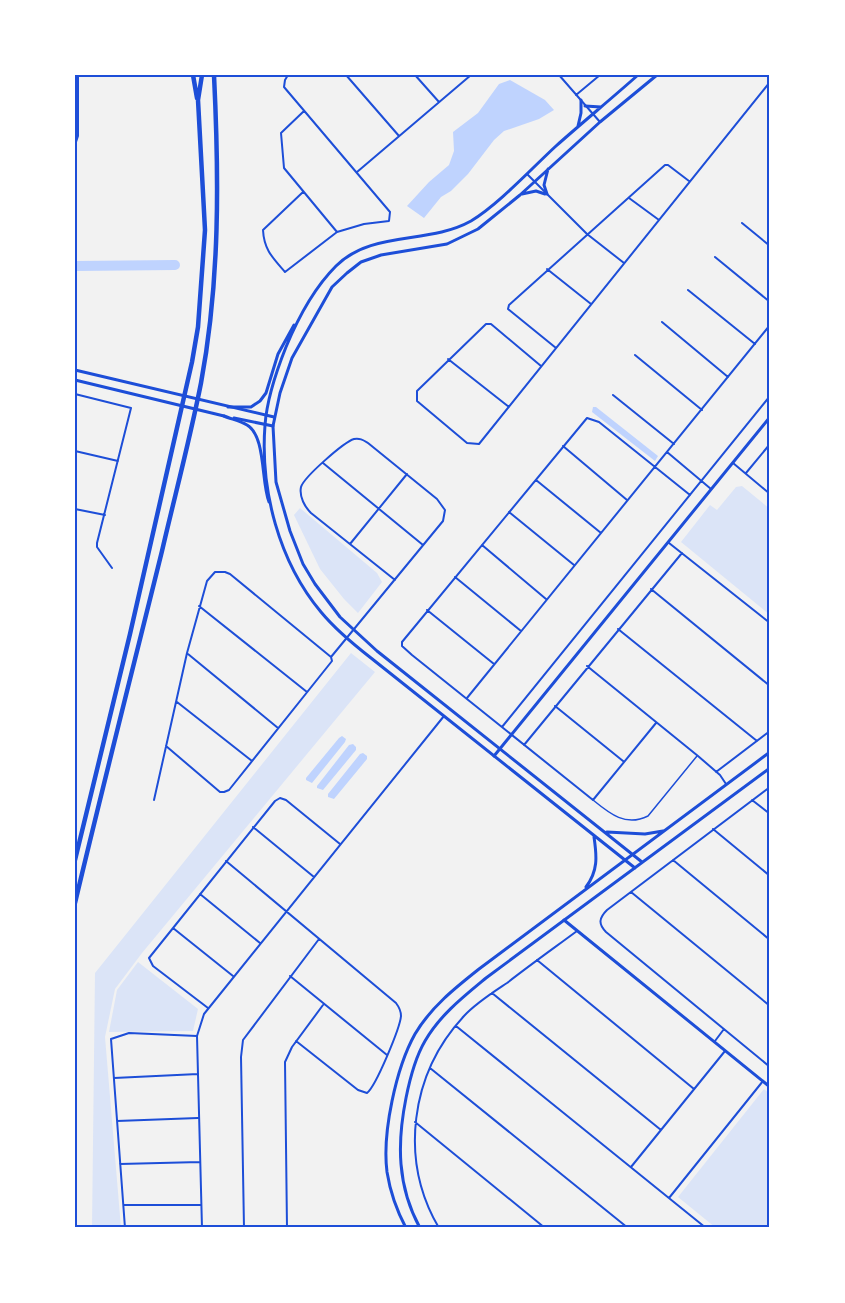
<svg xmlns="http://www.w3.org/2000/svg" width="845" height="1303" viewBox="0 0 845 1303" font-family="'PT Sans Narrow',sans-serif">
  <rect width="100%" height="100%" fill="#f2f2f2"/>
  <path fill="#dbe4f7" d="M742 486 770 509V615L681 542 710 505 717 510 736 487Z
    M300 508 377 573 382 582 358 613 344 599 320 569 294 515Z
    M351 653 375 672 142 953 115 989 105 1037 121 1228H92L95 973Z
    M138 962 198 1009 193 1031 109 1032 117 990Z
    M764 1089 770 1094V1228H716L678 1197Z"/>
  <path fill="#bfd3fe" d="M510 80 545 100 554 110 539 119 504 131 494 140 468 174 451 191 441 197 424 218 407 206 429 182 449 165 454 151 453 132 478 113 499 84Z
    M593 407H596L658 456 655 461 592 412Z
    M342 736 346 739 345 742 312 783 306 780V778L339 738Z
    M353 744 356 747V750L323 790 317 788V786L349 745Z
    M363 753 367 756V759L334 799 328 797V794L360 754Z"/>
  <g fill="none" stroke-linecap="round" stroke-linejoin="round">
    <path stroke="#bfd3fe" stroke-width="10" d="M75 266 175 265"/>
    <path stroke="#1d4ed8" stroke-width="1.5" d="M593 800C610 814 626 827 648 816L697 756"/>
    <path stroke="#1d4ed8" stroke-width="2" d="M288 75 285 80 284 87 390 212 389 221 364 224 337 232 285 272C273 258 264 250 263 230L303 192
      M346 75 399 136
      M415 75 439 102
      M559 75 600 122
      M576 95 600 75
      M304 111 281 133 284 168 337 232
      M75 145 78 136V75
      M357 172 471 75
      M527 174 587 234 624 263
      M768 191 770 192
      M629 198 659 220
      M742 223 770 246
      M715 257 770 302
      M547 269 591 304
      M688 290 755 344
      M662 322 728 377
      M556 348 508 309 509 305 665 165H668L689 181
      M635 355 702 410
      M448 359 509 407
      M541 366 491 324H486L417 391V401L467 443 479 444 770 82
      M75 394 131 408 97 543V547L112 568
      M613 395 674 444
      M563 446 627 500
      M75 451 118 461
      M667 452 711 489
      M323 463 423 545
      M733 463 770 494
      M746 473 770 444
      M536 480 601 533
      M75 509 105 515
      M509 512 574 565
      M669 543 770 623
      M350 544 407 474
      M482 545 546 599
      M455 577 521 631
      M651 589 770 686
      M199 606 307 692
      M427 610 494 664
      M618 629 757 741
      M188 654 278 728
      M587 666 698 756 720 775 726 784
      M467 698 770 325
      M177 702 252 761
      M555 706 623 761
      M656 723 593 800 412 655 402 646V642L587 418 599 422 690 495
      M502 727 770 396
      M524 745 682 553
      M166 746 220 792H224L229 790 332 661 331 657 443 521 445 510 437 499 368 443C363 440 360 438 354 439 344 442 304 477 301 487 299 497 305 507 311 513L395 580
      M716 772 770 731
      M770 787 607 910C599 918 598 924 606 932L770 1067
      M154 800 187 653 207 581 215 572H225L230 574 331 657
      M752 800 770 814
      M253 827 314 877
      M713 829 770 876
      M673 860 770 940
      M226 861 396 1003C399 1007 401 1010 401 1016 400 1028 376 1086 367 1093L358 1090 296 1041
      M631 892 770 1006
      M200 894 260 943
      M173 928 233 976
      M537 960 694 1089
      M290 976 387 1055
      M492 993 661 1130
      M208 1008 153 966 149 958 275 801 280 798 286 800 340 844
      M456 1026 706 1228
      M715 1041 724 1029
      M430 1068 628 1228
      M114 1078 198 1074
      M117 1121 198 1118
      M415 1122 545 1228
      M120 1164 200 1162
      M631 1167 725 1051
      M669 1198 763 1081
      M124 1205H201
      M125 1228 111 1039 129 1033 197 1036
      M202 1228 197 1036 204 1014 444 716
      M244 1228 241 1057 243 1040 319 939
      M287 1228 285 1062 292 1047 323 1005
      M439 1228C399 1160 410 1074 464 1016 476 1003 492 993 507 983 530 965 554 948 577 931"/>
    <path stroke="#1d4ed8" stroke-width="3" d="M75 370 274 417
      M75 380 224 416
      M234 418 273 426
      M494 756 770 417
      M564 920 770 1087"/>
    <path stroke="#1d4ed8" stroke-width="3" d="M585 106 601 107
      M578 126 581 113V100
      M522 194 536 191 545 194
      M547 194 544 185 548 169
      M228 407H251L260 401 266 393 278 354 294 325
      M224 416C231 419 240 421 247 425 266 436 261 482 269 502
      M607 832 645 834 663 831
      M642 862 377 651 340 617 315 584 303 564 290 531 276 482 273 426 280 393 292 358 332 287 347 273 361 262 381 255 447 244 478 229 520 195 600 122 657 75
      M635 868 371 658C353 644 335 629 321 612 279 562 260 490 265 425 267 398 276 372 286 347 298 318 313 289 336 266 372 230 428 245 471 221 499 204 531 169 556 146 583 122 611 99 638 75
      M586 887C598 871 597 857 594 837
      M406 1228C397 1211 390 1191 387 1172 382 1133 396 1068 415 1034 431 1007 455 988 479 969L770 752
      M420 1228C397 1186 397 1143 406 1098 410 1078 415 1058 425 1041 440 1015 463 997 486 978L770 768"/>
    <path stroke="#1d4ed8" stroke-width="4.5" d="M193 75 197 98
      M75 860 130 634 192 362 198 327 205 230 198 100 202 75
      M75 903C103 785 133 668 162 551 175 495 190 439 201 383 220 281 219 178 214 75"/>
  </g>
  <rect width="845" height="1303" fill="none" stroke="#ffffff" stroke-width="153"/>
  <rect x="76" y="76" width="692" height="1150" fill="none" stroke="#1d4ed8" stroke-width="2"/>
</svg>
